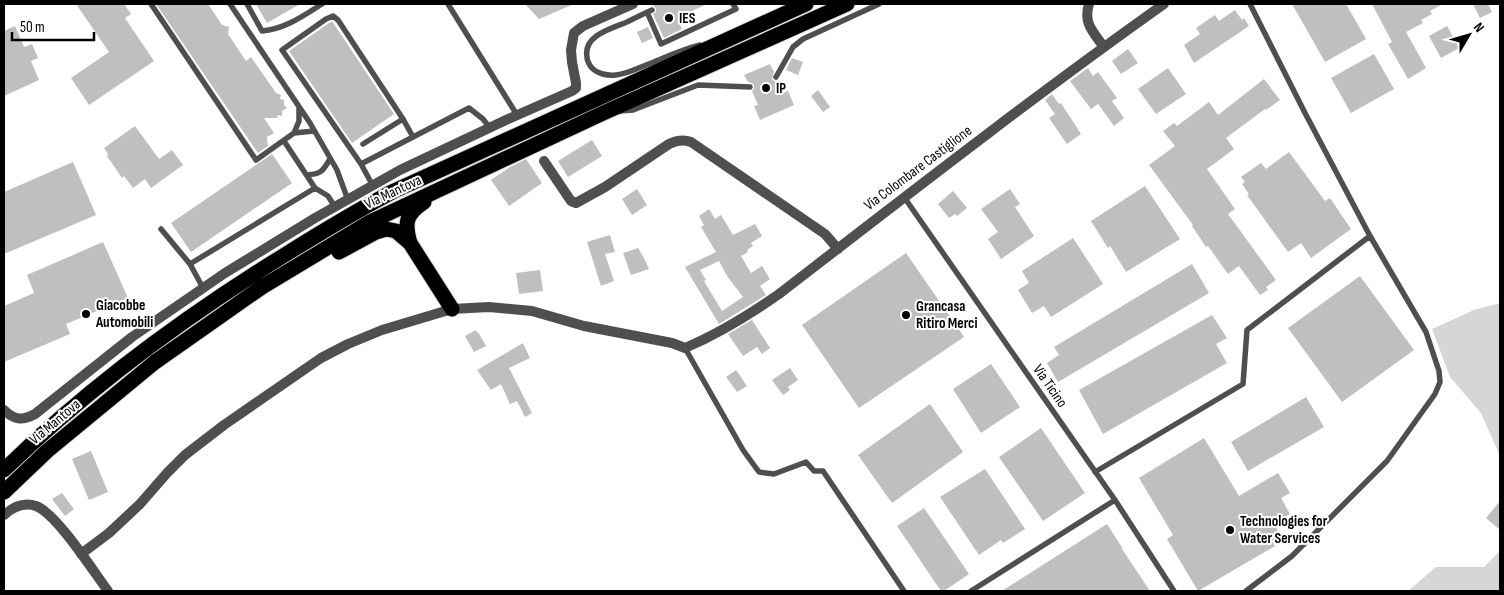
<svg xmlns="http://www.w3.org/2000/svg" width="1504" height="595" viewBox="0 0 1504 595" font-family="'Sofia Sans Condensed',sans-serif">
  <rect width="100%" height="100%" fill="#fff"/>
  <path fill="#d6d6d6" d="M1500 303V456L1481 413 1450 377 1432 329 1474 310Z
    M1500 551V591H1408L1436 567H1484Z"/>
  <path fill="#bfbfbf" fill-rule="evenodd" d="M76 4H124L131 14 125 18 154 61 89 105 71 78 109 52Z
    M156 4H208L222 25 229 27 228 34 246 61 251 57 276 93 281 95 280 99 284 100V105L287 108 282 111V116L278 115 277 118H264L274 133 267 137 268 146 258 153Z
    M256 4H300L267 23Z
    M525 4H574L539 19Z
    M655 4H707L692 11 693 14 678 21 682 29 664 38 653 14 656 12V9L654 6 651 5Z
    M1292 4H1346L1366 39 1325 62Z
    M1372 4H1443L1430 11 1432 14 1421 20 1423 23 1406 32 1426 68 1408 79 1388 44 1392 42Z
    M1473 4H1488L1492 12 1480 18Z
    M1235 10 1242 20 1244 18 1249 26 1194 63 1184 45 1200 34 1196 28 1215 15 1219 21Z
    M332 21 394 114 352 143 289 51Z
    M15 26 24 47 32 44 38 58 31 61 39 80 4 96V31Z
    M1447 26 1459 48 1441 58 1429 36Z
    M648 27 653 38 642 43 637 32Z
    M1128 49 1138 63 1121 74 1112 61Z
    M1374 54 1394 89 1351 113 1331 78Z
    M792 58 803 62 798 75 786 70Z
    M770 64 774 72 772 79 774 81H778L783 93 788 91 794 105 760 120 754 106 758 105 752 91 754 89V85L752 83 748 82 744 75Z
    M1088 68 1093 76 1098 72 1117 98 1112 101 1124 118 1114 126 1098 104 1091 109 1070 81Z
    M1168 68 1186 94 1156 114 1138 89Z
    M1264 79 1280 100 1266 110 1265 109 1226 138 1234 149 1207 169 1235 209 1228 214 1276 280 1266 287 1268 290 1260 295 1239 266 1228 274 1208 246 1206 247 1192 226 1193 225 1149 165 1175 146 1163 131 1174 123 1177 126 1209 102 1218 115Z
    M818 90 830 107 823 112 811 96Z
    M1052 94 1059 104 1061 103 1081 134 1067 144 1049 118 1055 114 1045 100Z
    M135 126 159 159 172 150 183 165 151 188 145 179 133 188 124 176 122 178 107 156 108 154 104 148Z
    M592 140 602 156 568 177 558 161Z
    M1289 152 1325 201 1330 198 1351 229 1311 258 1301 243 1288 252 1247 195 1249 194 1242 184 1245 182 1241 177 1261 163 1266 169Z
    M272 154 292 183 191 252 171 223Z
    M526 159 542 183 509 206 491 180 510 167Z
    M73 162 96 215 4 254V192Z
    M1145 186 1180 239 1126 272 1110 246 1108 248 1091 221Z
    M637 189 647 205 632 215 622 199Z
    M1010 189 1020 204 1015 207 1034 236 1001 259 988 239 998 232 981 209Z
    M953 191 967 208 957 216 955 214 949 218 938 204Z
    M709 209 715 219 721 215 733 235 755 224 762 236 751 243 753 246 747 250 748 252 741 256 751 273 762 266 770 279 760 286 766 295 719 324 685 267 716 252 701 227 704 225 699 216ZM719 261 727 276 743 297 722 311 704 281 706 280 700 270Z
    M610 235 615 252 605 254 614 281 601 286 587 242Z
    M1073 238 1103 284 1051 317 1044 306 1032 313 1018 290 1029 283 1022 271Z
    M103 242 128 298 66 324 70 334 4 362V306L34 293 27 275Z
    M638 248 644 258 649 269 631 275 623 253Z
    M906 253 964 337 859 408 802 325Z
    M1192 264 1209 293 1058 382 1047 363 1059 355 1054 347Z
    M540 270 543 291 519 294 516 273Z
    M1360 276 1414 350 1342 402 1288 328Z
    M1212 315 1227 338 1216 344 1227 363 1103 434 1079 390Z
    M752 320 770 348 762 354 757 347 743 356 728 334Z
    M476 330 477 333 478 332 486 346 474 352 465 336Z
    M523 343 530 358 509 368 532 413 525 417 517 401 510 404 501 384 491 390 477 370Z
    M991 364 1020 407 981 433 953 389Z
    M790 368 798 380 788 387 790 390 783 395 772 380Z
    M736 370 747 386 737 392 726 377Z
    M1306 397 1324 427 1248 471 1231 442Z
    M930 404 963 452 892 503 858 455Z
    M1041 428 1085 493 1043 521 999 457Z
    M1204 438 1239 496 1278 473 1290 493 1281 498 1290 514 1274 524 1281 536 1272 541 1275 546 1198 591 1167 539 1173 535 1139 478Z
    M91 451 108 492 89 500 72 459Z
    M985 469 1025 529 1003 543 1001 540 979 555 940 497Z
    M62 493 74 509 65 516 52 499Z
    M1500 501V530L1486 518Z
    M924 508 969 574 944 591H941L897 526Z
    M1107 524 1123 549H1122L1150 591H1002Z"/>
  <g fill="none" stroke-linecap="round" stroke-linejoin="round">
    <g stroke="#dbdbdb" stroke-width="17">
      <path id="highway" d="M410 243C404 222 406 214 424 202
        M339 252 376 232 386 229 396 231 410 243 452 309
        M4 470C88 388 183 318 283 256 320 233 356 211 394 191L806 4
        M4 492 47 451 155 362 262 287 370 222 601 114 847 4"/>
    </g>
    <path stroke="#4f4f4f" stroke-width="5.5" d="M151 4 256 160 294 133 299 121V107
      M230 4 310 123 337 170 348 200
      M247 4 262 31C285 29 303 16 322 4
      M448 4 517 115
      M652 10C643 14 635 18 627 22 613 28 583 35 587 57 587 60 589 64 591 67 597 74 608 76 616 75 627 74 636 69 646 65 664 58 681 50 700 45
      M647 12 661 44 736 9 733 4
      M776 77 793 47 803 39 879 4
      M620 111 633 110 698 85 750 87
      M294 133 314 131
      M413 137 469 108 483 119 490 128
      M284 141 315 188 328 196 335 207
      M363 144 403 119
      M361 164 282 50 326 19 333 16 338 20 403 119 413 137 361 164 373 186
      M307 175C321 174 323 171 330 159
      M904 197 1115 500 1174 591
      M161 229 190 264 203 288
      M190 264 315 188
      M685 348 743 450 759 472 774 474 806 462 814 471H823L904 591
      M1095 472 1243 384 1247 330 1370 236
      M971 591 1115 500
      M1246 591 1292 556 1387 461 1435 394 1440 382 1439 371 1426 332 1370 236 1305 113 1250 4"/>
    <path stroke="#4f4f4f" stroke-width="10" d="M1089 4C1083 23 1093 32 1104 47
      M544 161 571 201 576 203 605 187 669 144C677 140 683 139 691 142L825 234 838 249
      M4 410C14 420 22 421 35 414L132 337 225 273 315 218 400 170 506 120 572 91 576 88V83L572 62 571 50 574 33 583 26 633 4
      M4 515C13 507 24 502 36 506 57 514 93 571 108 591
      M81 554 109 533 140 504 167 473 185 455 224 425 321 358 348 344 382 330 452 309 489 307 532 311 584 326 672 343 685 348C718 334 749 315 779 294 906 196 1033 97 1164 4"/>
    <use href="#highway" stroke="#000" stroke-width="15"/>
  </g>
  <g fill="#000" stroke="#fff" stroke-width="2">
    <circle cx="669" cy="18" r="5"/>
    <circle cx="766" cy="88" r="5"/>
    <circle cx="86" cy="314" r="5"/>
    <circle cx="906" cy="315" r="5"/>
    <circle cx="1230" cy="530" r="5"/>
  </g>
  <g text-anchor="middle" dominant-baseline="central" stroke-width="4" stroke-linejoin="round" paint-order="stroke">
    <g font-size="15" font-weight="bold" fill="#000" stroke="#fff" text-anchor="start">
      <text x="679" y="18">IES</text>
      <text x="776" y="88">IP</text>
      <text x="96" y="305">Giacobbe<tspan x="96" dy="17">Automobili</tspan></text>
      <text x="916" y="306">Grancasa<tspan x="916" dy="17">Ritiro Merci</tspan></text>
      <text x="1240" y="521">Technologies for<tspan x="1240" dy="17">Water Services</tspan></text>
    </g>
    <g font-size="15" fill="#000" stroke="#fff">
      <text transform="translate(918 168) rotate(-37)">Via Colombare Castiglione</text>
      <text transform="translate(393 192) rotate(-25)">Via Mantova</text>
      <text transform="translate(1050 386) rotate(55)">Via Ticino</text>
      <text transform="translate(55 422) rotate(-40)">Via Mantova</text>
    </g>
  </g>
  <rect width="1504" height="595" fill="none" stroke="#000000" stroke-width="10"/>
  <g transform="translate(1469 35) rotate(52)" stroke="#ffffff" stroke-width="4" paint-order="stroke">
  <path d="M0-4L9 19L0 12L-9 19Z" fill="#000000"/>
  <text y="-8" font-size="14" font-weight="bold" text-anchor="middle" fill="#000000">N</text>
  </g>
  <path d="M12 32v8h82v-8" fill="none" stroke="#000000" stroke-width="2.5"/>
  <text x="20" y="32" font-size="15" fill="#000000" stroke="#ffffff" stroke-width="4" paint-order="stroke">50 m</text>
</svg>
